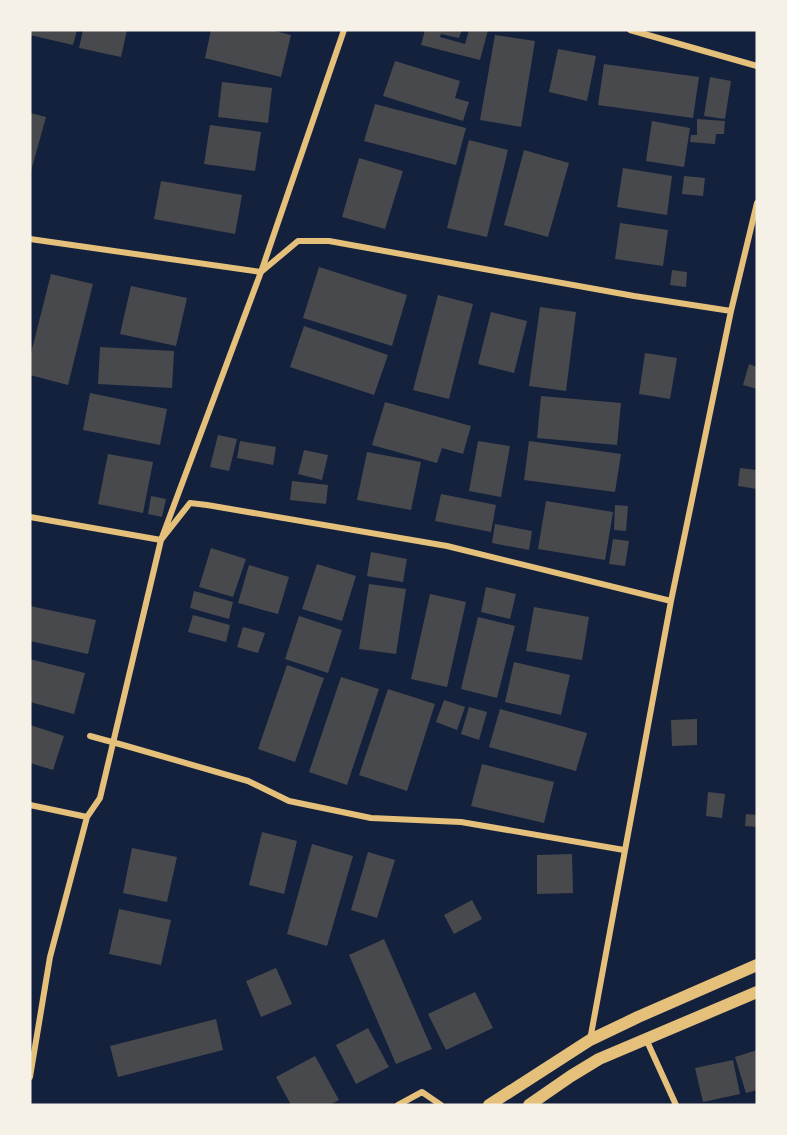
<svg xmlns="http://www.w3.org/2000/svg" width="787" height="1135" viewBox="0 0 787 1135" font-family="Commissioner,sans-serif">
  <rect width="100%" height="100%" fill="#14213d"/>
  <path fill="#48494c" d="M30 30H77L73 45 30 35Z
    M83 30H127L121 57 79 48Z
    M211 30H271L291 35 281 77 205 58Z
    M425 30H462L459 38 441 34 440 37 465 44 469 30H488L480 60 421 45Z
    M495 35 535 41 521 127 480 120Z
    M558 49 596 56 587 101 549 92Z
    M395 61 460 81 455 98 469 102 463 121 383 96Z
    M604 64 699 77 693 118 598 105Z
    M710 77 731 81 725 119 704 116Z
    M222 82 272 88 268 123 218 117Z
    M375 104 466 128 456 165 364 141Z
    M30 113 46 117 31 171H30Z
    M697 119 725 121 724 134H716L715 144 690 142 691 135H697Z
    M652 121 690 128 684 167 646 161Z
    M210 125 261 132 255 171 204 164Z
    M469 140 508 150 487 237 447 228Z
    M524 150 569 163 548 237 504 225Z
    M359 158 403 171 385 229 342 217Z
    M623 168 672 176 667 215 617 207Z
    M684 176 705 178 703 196 682 194Z
    M161 181 242 195 235 234 154 219Z
    M620 223 668 230 663 266 615 259Z
    M319 267 407 295 392 346 303 318Z
    M672 270 687 272 686 287 670 285Z
    M51 274 93 284 68 385 30 375V357Z
    M131 286 187 298 176 346 120 334Z
    M438 295 473 304 449 399 413 390Z
    M540 307 576 312 566 391 529 386Z
    M491 312 527 321 514 373 478 364Z
    M304 326 388 355 374 395 290 367Z
    M100 347 174 351 172 388 98 384Z
    M645 353 677 358 670 399 639 394Z
    M749 364 757 367V389L743 385Z
    M90 393 167 409 160 445 83 430Z
    M541 396 621 403 617 445 537 438Z
    M385 402 471 426 463 454 442 448 437 463 372 445Z
    M218 435 237 439 229 471 210 467Z
    M240 441 276 447 273 465 237 458Z
    M478 441 510 446 501 497 469 491Z
    M529 441 621 454 615 492 524 480Z
    M304 450 328 455 322 480 298 474Z
    M367 452 421 462 411 510 357 500Z
    M108 454 153 462 143 513 98 504Z
    M740 468 757 470V489L738 486Z
    M292 481 328 485 326 504 290 500Z
    M441 494 496 505 491 532 435 521Z
    M151 496 166 499 162 517 148 514Z
    M546 501 613 512 605 560 538 549Z
    M615 505 628 506 626 531 614 530Z
    M495 524 532 531 529 550 492 543Z
    M613 539 629 541 625 566 609 564Z
    M211 548 246 559 233 597 199 587Z
    M371 552 407 559 403 582 367 576Z
    M317 564 356 576 342 621 302 609Z
    M249 565 289 577 278 614 238 603Z
    M369 584 406 589 396 654 359 649Z
    M486 587 516 594 510 619 481 612Z
    M194 591 233 602 229 619 190 608Z
    M430 594 466 602 447 687 411 679Z
    M30 606 96 620 88 654 30 641Z
    M534 607 589 617 582 660 526 651Z
    M193 615 230 625 226 642 188 632Z
    M299 616 342 630 328 673 285 659Z
    M478 617 515 626 497 698 461 689Z
    M243 627 265 633 258 653 237 647Z
    M30 659 85 673 74 714 30 702Z
    M514 662 570 675 561 715 505 702Z
    M287 665 324 678 295 762 258 749Z
    M341 677 379 689 347 785 309 772Z
    M388 689 435 704 407 791 359 775Z
    M444 700 465 707 457 730 436 722Z
    M469 707 487 712 479 740 461 734Z
    M500 709 587 733 576 771 489 747Z
    M697 719V745L672 746 671 720Z
    M30 725 64 736 53 770 30 763Z
    M482 764 554 782 544 823 471 806Z
    M708 792 725 794 722 818 706 816Z
    M746 814 757 815V827L745 826Z
    M262 832 297 841 284 894 249 885Z
    M312 844 353 856 327 946 287 934Z
    M132 848 177 857 167 902 123 893Z
    M368 852 395 860 377 918 351 910Z
    M572 854 573 893 537 894V855Z
    M472 900 482 919 454 934 444 915Z
    M119 909 171 920 161 965 109 954Z
    M384 939 432 1049 396 1064 349 955Z
    M276 968 292 1004 261 1017 246 981Z
    M475 992 493 1028 446 1050 428 1014Z
    M216 1019 223 1050 118 1077 110 1046Z
    M368 1028 389 1067 356 1084 336 1045Z
    M757 1050V1090L746 1093 735 1057Z
    M315 1056 339 1100 329 1105H291L276 1077Z
    M733 1060 740 1094 703 1102 695 1068Z"/>
  <g fill="none" stroke-linecap="round" stroke-linejoin="round">
    <path stroke="#e5c07b" stroke-width="6" d="M630 30 757 66
      M30 239 261 272 298 241H329L634 296 731 311
      M30 517 161 540 190 503 207 505 447 546 671 601
      M90 736 123 745 248 781 289 801 371 818 461 822 624 850
      M30 805 87 817
      M646 1039 676 1105
      M590 1040 671 601 731 311 757 203
      M30 1077 50 957 87 817 100 798 161 540 261 272 344 30
      M398 1105 422 1092 441 1105"/>
    <path stroke="#e5c07b" stroke-width="12" d="M489 1105 590 1040 638 1017 757 965
      M529 1105 571 1076 599 1059 757 992"/>
  </g>
  <rect width="787" height="1135" fill="none" stroke="#f6f1e7" stroke-width="63"/>
</svg>
